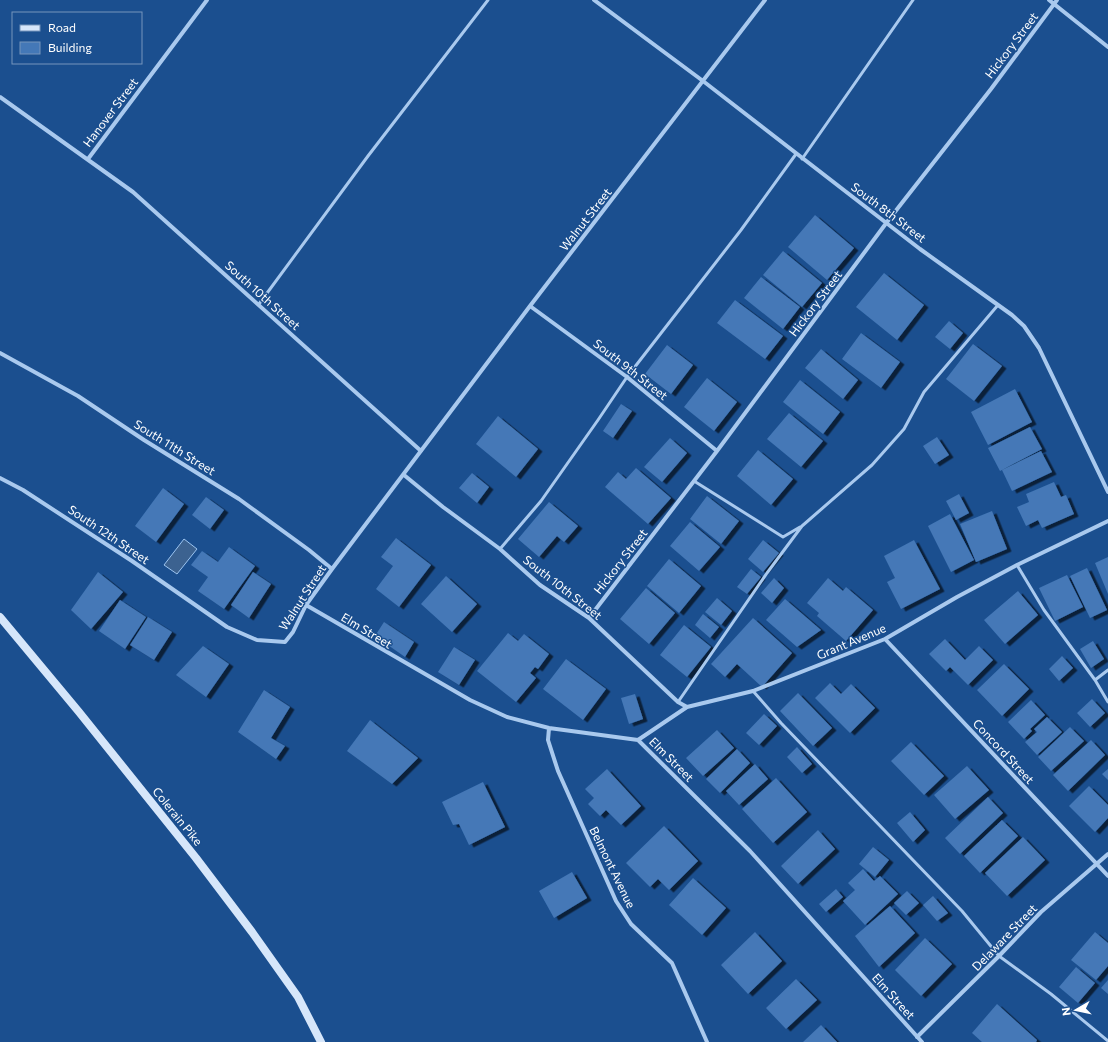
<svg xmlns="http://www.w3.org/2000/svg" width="1108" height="1042" viewBox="0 0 1108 1042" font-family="Commissioner,sans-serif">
  <defs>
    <filter id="shadow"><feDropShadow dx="4.5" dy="2.5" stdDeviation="0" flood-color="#0009"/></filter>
  </defs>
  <rect width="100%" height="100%" fill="#1b4f8f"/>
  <path fill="#3c6290" stroke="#9cc4f0" d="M184 539 197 549 177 574 164 565Z"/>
  <path fill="#4478b7" filter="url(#shadow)" d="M815 215 854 248 827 280 788 247Z
    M783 251 822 283 802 307 763 275Z
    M884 273 924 305 897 340 856 307Z
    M761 277 800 307 783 329 744 298Z
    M735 300 783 336 765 359 717 323Z
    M949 321 963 333 950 349 935 337Z
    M861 333 900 362 881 388 842 359Z
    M973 344 1002 366 974 401 946 379Z
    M667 345 693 365 671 394 645 374Z
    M821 349 858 380 843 399 805 368Z
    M707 378 737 402 714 431 684 407Z
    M800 380 840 412 823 434 783 402Z
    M1015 389 1032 422 988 445 971 412Z
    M621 404 632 411 613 438 603 431Z
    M789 413 823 441 801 467 767 439Z
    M498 416 538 449 516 477 476 444Z
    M1030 427 1042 449 1000 471 988 448Z
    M937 437 949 455 935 464 923 446Z
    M670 438 687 453 662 482 644 467Z
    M758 450 793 479 771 505 737 476Z
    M1041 451 1052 472 1012 491 1002 470Z
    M636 468 671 498 648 524 605 487 618 472 626 479Z
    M472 473 489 487 477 503 459 488Z
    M1054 482 1061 497 1066 495 1074 514 1042 528 1038 520 1026 526 1017 507 1029 502 1026 494Z
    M163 488 184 504 156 542 135 526Z
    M959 494 969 513 956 520 946 501Z
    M707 496 739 521 721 544 690 519Z
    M206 497 224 510 210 529 192 515Z
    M549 502 578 526 564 542 557 536 539 557 518 539Z
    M992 511 1007 549 976 562 960 524Z
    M950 514 974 560 951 572 928 526Z
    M690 522 720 547 699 571 670 546Z
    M396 538 431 565 399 607 376 589 393 566 381 557Z
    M763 540 779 553 763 572 748 559Z
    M914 540 940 589 901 609 887 582 895 578 884 556Z
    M229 547 255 566 224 609 198 591 208 577 191 565 202 551 218 562Z
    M1108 557V594L1095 563Z
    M669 559 701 586 679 613 647 586Z
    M1087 568 1107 610 1090 618 1070 576Z
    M751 569 761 577 747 594 737 587Z
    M98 572 123 592 91 629 71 610Z
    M253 572 271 584 249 618 231 605Z
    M1067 575 1083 607 1055 621 1039 588Z
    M446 576 477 604 452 632 421 604Z
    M774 578 784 588 772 603 761 593Z
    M828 578 843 591 846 587 873 610 846 641 817 616 819 613 807 603Z
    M646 588 675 613 649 644 620 619Z
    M1018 591 1038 615 1005 644 984 620Z
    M717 598 732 611 721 625 705 612Z
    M785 599 821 630 797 647 766 620Z
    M120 600 146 617 125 649 99 631Z
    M703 614 719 627 710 638 695 625Z
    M148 617 172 632 154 660 130 645Z
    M753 618 792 653 762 687 737 664 725 677 711 664Z
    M384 622 414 642 405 657 375 636Z
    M684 625 711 647 687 677 660 655Z
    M508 633 518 641 524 634 549 654 538 669 535 667 530 673 536 678 516 702 477 671Z
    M945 639 965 660 979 646 993 660 968 685 950 667 946 671 929 654Z
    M1093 641 1104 659 1091 668 1080 649Z
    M203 646 229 664 206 697 176 675Z
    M454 647 475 660 459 685 438 672Z
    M1062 656 1073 668 1059 681 1049 669Z
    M566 659 606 689 583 720 543 689Z
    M1004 664 1029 689 1002 716 977 690Z
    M830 683 841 694 851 684 875 708 850 733 815 698Z
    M264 690 290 707 271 738 285 746 276 759 238 732Z
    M798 693 832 728 813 746 780 711Z
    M635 694 643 719 629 724 621 698Z
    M1092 699 1105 713 1090 727 1077 713Z
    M1031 700 1045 715 1030 729 1032 731 1024 739 1008 722Z
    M764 714 777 726 759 745 746 733Z
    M1047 717 1062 732 1037 755 1025 742 1037 732 1034 729Z
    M370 720 418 758 392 784 347 751Z
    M1070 727 1084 741 1051 771 1038 757Z
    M717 730 734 748 703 776 686 758Z
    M1091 740 1105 755 1068 791 1053 775Z
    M911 742 944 776 924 795 891 761Z
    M797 747 812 764 802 773 787 757Z
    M737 749 750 763 720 793 706 779Z
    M755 764 768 779 739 805 726 791Z
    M967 766 989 790 955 819 934 795Z
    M607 769 641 806 621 825 606 810 600 816 588 804 594 798 585 789Z
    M1108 769V780L1102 774Z
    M776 778 807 812 773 843 742 809Z
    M483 782 505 827 469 845 459 824 453 825 442 802Z
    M1089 786 1108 805V818L1095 832 1069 806Z
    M988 797 1003 813 960 854 945 838Z
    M910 812 925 830 913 842 897 823Z
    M1002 820 1018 836 980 873 964 856Z
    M664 826 698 861 669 890 658 879 650 887 626 863Z
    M818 830 835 849 798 884 781 866Z
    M1023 837 1045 860 1007 896 985 873Z
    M873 847 889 860 875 877 859 864Z
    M863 869 874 881 880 876 898 894 865 925 843 901 855 890 848 883Z
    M572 872 587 898 554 918 539 891Z
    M693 878 726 908 702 935 669 905Z
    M836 889 843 897 826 912 819 904Z
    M907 891 919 903 906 915 894 903Z
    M933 896 948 913 937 921 923 905Z
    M890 906 915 933 879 967 855 936Z
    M755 932 782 961 748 994 721 965Z
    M1095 932 1108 943V966L1096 980 1071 960Z
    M925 938 952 964 921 996 895 970Z
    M1076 967 1095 983 1078 1003 1059 987Z
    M796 979 817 1000 786 1029 766 1008Z
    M1108 980V994L1101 988Z
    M997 1004 1037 1040 1036 1042H982L972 1033Z
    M821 1025 837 1042H803Z"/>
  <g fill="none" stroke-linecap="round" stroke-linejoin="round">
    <path stroke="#a9c9ee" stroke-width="3" d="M802 159 913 0
      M259 304 368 156 488 0
      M694 481 783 537 800 527
      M500 549 541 501 598 420 627 377 741 230 796 154
      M1017 565 1044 610 1095 680 1108 702
      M1095 680 1108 670
      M753 691 781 723 962 911 999 956 1051 994 1108 1041
      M678 702 767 573 802 526 872 465 904 429 924 392 998 305"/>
    <path stroke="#a9c9ee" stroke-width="4" d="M594 0 703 81 920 249 1012 315 1024 326 1039 348 1108 492
      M1049 0 1108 47
      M0 97 133 192 421 451
      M88 159 207 0
      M530 306 627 377 717 451
      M0 353 78 396 144 440 239 499 309 550 332 569
      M404 475 443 507 500 549 540 585 589 618 678 702 687 707
      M0 478 23 490 132 561 227 627 257 640 285 642 293 632 306 605 332 569 530 306 765 0
      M306 605 470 700 507 717 549 728 638 740 750 851 922 1042
      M589 618 717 451 887 222 991 89 1057 0
      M885 639 1108 876
      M549 728 548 740 558 771 616 901 631 924 672 963 707 1042
      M638 740 687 707 753 691 885 639 957 597 1017 565 1108 521
      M917 1037 999 956 1041 912 1108 854"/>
    <path stroke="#d6e6fa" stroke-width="8" d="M0 617 79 712 196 858 252 932 298 997 321 1042"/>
  </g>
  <g text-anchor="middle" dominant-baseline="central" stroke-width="3" stroke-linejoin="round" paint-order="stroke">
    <g font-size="12" fill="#fff" stroke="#1b4f8f">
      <text transform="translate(1011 45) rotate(-53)">Hickory Street</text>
      <text transform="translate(110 112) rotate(-53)">Hanover Street</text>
      <text transform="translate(889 212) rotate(37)">South 8th Street</text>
      <text transform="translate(585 219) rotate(-52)">Walnut Street</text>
      <text transform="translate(263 295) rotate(42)">South 10th Street</text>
      <text transform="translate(815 303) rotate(-53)">Hickory Street</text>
      <text transform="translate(631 369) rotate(38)">South 9th Street</text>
      <text transform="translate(175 447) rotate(32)">South 11th Street</text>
      <text transform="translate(109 534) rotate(34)">South 12th Street</text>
      <text transform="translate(620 561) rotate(-52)">Hickory Street</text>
      <text transform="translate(563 587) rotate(38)">South 10th Street</text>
      <text transform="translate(302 597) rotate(-57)">Walnut Street</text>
      <text transform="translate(367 630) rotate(31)">Elm Street</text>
      <text transform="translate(851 641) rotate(-23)">Grant Avenue</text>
      <text transform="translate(1004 751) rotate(47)">Concord Street</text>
      <text transform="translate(672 759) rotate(45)">Elm Street</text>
      <text transform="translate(178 816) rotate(51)">Colerain Pike</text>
      <text transform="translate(613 867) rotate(64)">Belmont Avenue</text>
      <text transform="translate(1004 937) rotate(-46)">Delaware Street</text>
      <text transform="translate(894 996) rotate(48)">Elm Street</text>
    </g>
  </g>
  <rect x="12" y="12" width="130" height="52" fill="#1b4f8f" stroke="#7695bc"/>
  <rect x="20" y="25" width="20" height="6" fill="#d6e6fa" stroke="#7695bc"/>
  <text x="48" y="32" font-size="12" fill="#ffffff">Road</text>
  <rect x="20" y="42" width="20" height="12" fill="#4478b7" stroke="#7695bc"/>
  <text x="48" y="52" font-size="12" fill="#ffffff">Building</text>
  <g transform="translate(1076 1010) rotate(261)" stroke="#1b4f8f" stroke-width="3" paint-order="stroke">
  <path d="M0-3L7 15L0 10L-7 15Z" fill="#ffffff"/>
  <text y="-6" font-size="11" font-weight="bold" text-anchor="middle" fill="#ffffff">N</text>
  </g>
</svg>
